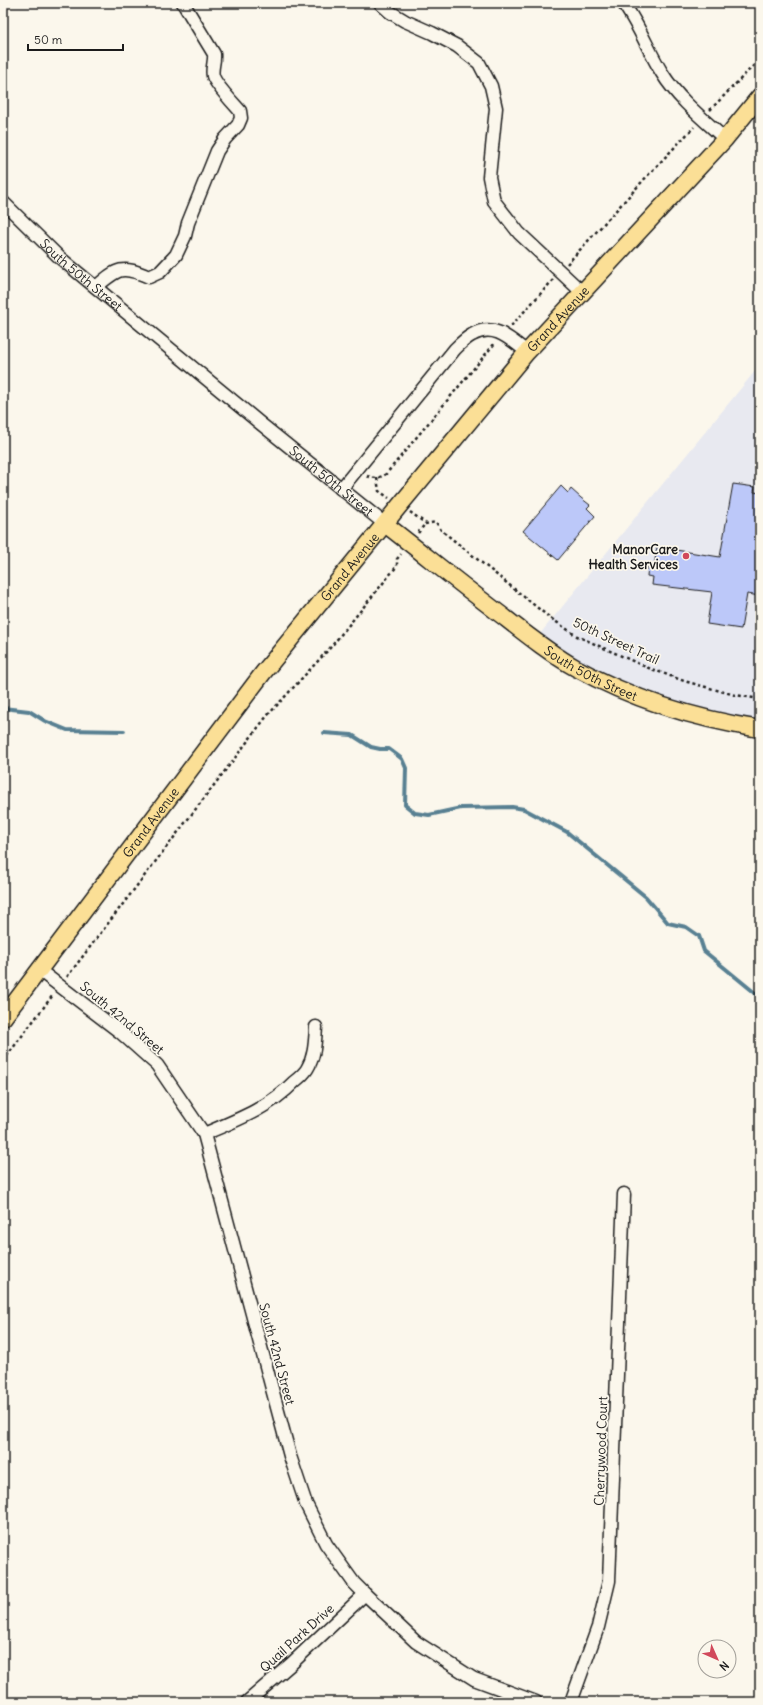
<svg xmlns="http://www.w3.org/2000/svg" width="763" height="1705" viewBox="0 0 763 1705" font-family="Delius,sans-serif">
  <rect width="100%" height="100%" fill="#fbf7ec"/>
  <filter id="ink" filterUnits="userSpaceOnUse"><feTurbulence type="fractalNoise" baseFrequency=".025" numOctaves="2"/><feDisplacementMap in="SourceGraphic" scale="8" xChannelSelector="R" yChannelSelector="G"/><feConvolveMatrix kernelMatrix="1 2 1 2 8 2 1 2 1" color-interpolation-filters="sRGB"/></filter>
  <g filter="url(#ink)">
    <path fill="#e8e9f0" d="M760 365V729L689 715 535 640Z"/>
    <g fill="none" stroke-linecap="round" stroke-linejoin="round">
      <path stroke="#588092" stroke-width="4" d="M3 708 29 711 45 721 67 730 124 731
        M324 733 352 735 371 747 380 749H389L397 755 402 759 406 768 405 805 415 813 429 815 461 808 512 807 524 809 567 832 646 897 668 923 686 927 699 936 704 951 760 997"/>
    </g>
    <path fill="#bcc8f9" stroke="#1c1c1c" d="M733 484 755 487 754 492 760 493V545L758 556H760V596L747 594 741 629 707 624 712 592 652 585 653 577 647 576 648 566 654 567 657 547 720 557Z
      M561 486 568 493 571 489 581 498 590 505 587 508 595 516 558 560 523 531Z"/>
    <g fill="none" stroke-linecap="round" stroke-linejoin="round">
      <g stroke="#1c1c1c" stroke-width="15">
        <g id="minor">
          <path d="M380 3 390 12 405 21 432 33 457 46 479 63 491 86 496 108 489 177 494 201 519 233 583 293"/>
          <path d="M623 3C639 25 648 50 662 73 678 99 703 119 725 139"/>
          <path id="s1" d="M3 202 59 257 261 424 385 524"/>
          <path d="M96 287C118 268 122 265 149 277L160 272 176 255 185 236 188 223 217 151 225 139 238 125 241 118 240 111C234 104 215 84 213 76 211 69 215 62 214 54L183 3"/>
          <path d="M341 489 455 349C460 344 466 338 472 335 494 322 510 339 527 352"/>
          <path d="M39 970 120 1032 157 1065 204 1134 290 1456 306 1504 326 1544 354 1583 365 1594 416 1642 474 1679 536 1702"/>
          <path d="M204 1134C237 1120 269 1108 294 1082 299 1078 304 1074 307 1069 315 1056 315 1041 316 1027"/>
          <path d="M247 1702 291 1664 365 1594"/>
          <path d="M571 1702 598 1627 609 1581 624 1194"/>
        </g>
      </g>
      <g stroke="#1c1c1c" stroke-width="19">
        <g id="major">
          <path id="s2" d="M385 524C425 555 464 587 504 617 527 635 551 654 576 668 634 700 696 719 760 729"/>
          <path id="s3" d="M3 1018 263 673 400 505 527 352 725 139 760 96"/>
        </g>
      </g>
      <path stroke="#1c1c1c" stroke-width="2.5" stroke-dasharray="3 3" stroke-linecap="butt" d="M710 110 760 59
        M567 264 650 173 694 127
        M511 326 553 280
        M367 476C374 479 380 478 386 474L495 343
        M377 478 379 491 389 498
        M410 512 425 523
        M425 524 436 522 441 530 549 617 577 636 646 667 684 681 735 695 760 699
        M418 533 425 524
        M67 977 267 716 330 648 397 566V559L401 554
        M3 1061 53 995"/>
      <use href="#minor" stroke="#fbf7ec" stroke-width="12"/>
      <use href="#major" stroke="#fbdf96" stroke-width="16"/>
    </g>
  </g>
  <circle fill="#d1495b" stroke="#fbf7ec" stroke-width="1.5" cx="686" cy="556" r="4"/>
  <g text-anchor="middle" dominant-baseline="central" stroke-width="3.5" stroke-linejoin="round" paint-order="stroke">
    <g font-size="13" fill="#1c1c1c" stroke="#fbf7ec">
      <text stroke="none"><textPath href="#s1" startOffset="107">South 50th Street</textPath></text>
      <text stroke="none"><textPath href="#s3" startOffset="893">Grand Avenue</textPath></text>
      <text stroke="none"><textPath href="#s1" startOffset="431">South 50th Street</textPath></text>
      <text stroke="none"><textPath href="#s3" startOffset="569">Grand Avenue</textPath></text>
      <text transform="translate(616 641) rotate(25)">50th Street Trail</text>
      <text stroke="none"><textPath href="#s2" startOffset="255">South 50th Street</textPath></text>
      <text stroke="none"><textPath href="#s3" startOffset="245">Grand Avenue</textPath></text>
      <text transform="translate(122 1018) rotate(40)">South 42nd Street</text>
      <text transform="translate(277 1354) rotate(75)">South 42nd Street</text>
      <text transform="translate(601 1451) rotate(-88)">Cherrywood Court</text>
      <text transform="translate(297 1638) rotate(-42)">Quail Park Drive</text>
    </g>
    <g font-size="13" font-weight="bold" fill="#1c1c1c" stroke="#fbf7ec" text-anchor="end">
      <text x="678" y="549">ManorCare<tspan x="678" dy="15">Health Services</tspan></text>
    </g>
  </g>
  <rect width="763" height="1705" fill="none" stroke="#fbf7ec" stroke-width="16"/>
  <rect x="8" y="8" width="747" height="1689" fill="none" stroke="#1c1c1c" stroke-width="1.5" filter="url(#ink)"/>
  <g transform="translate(717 1659) rotate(135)"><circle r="19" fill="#fbf7ec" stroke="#a29f99"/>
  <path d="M0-3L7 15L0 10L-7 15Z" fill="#d1495b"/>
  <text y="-6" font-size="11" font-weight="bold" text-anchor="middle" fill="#1c1c1c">N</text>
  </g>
  <path d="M28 44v6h95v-6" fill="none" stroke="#1c1c1c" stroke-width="2"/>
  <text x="34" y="44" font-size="12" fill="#1c1c1c" stroke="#fbf7ec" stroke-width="3" paint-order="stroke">50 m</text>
</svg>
